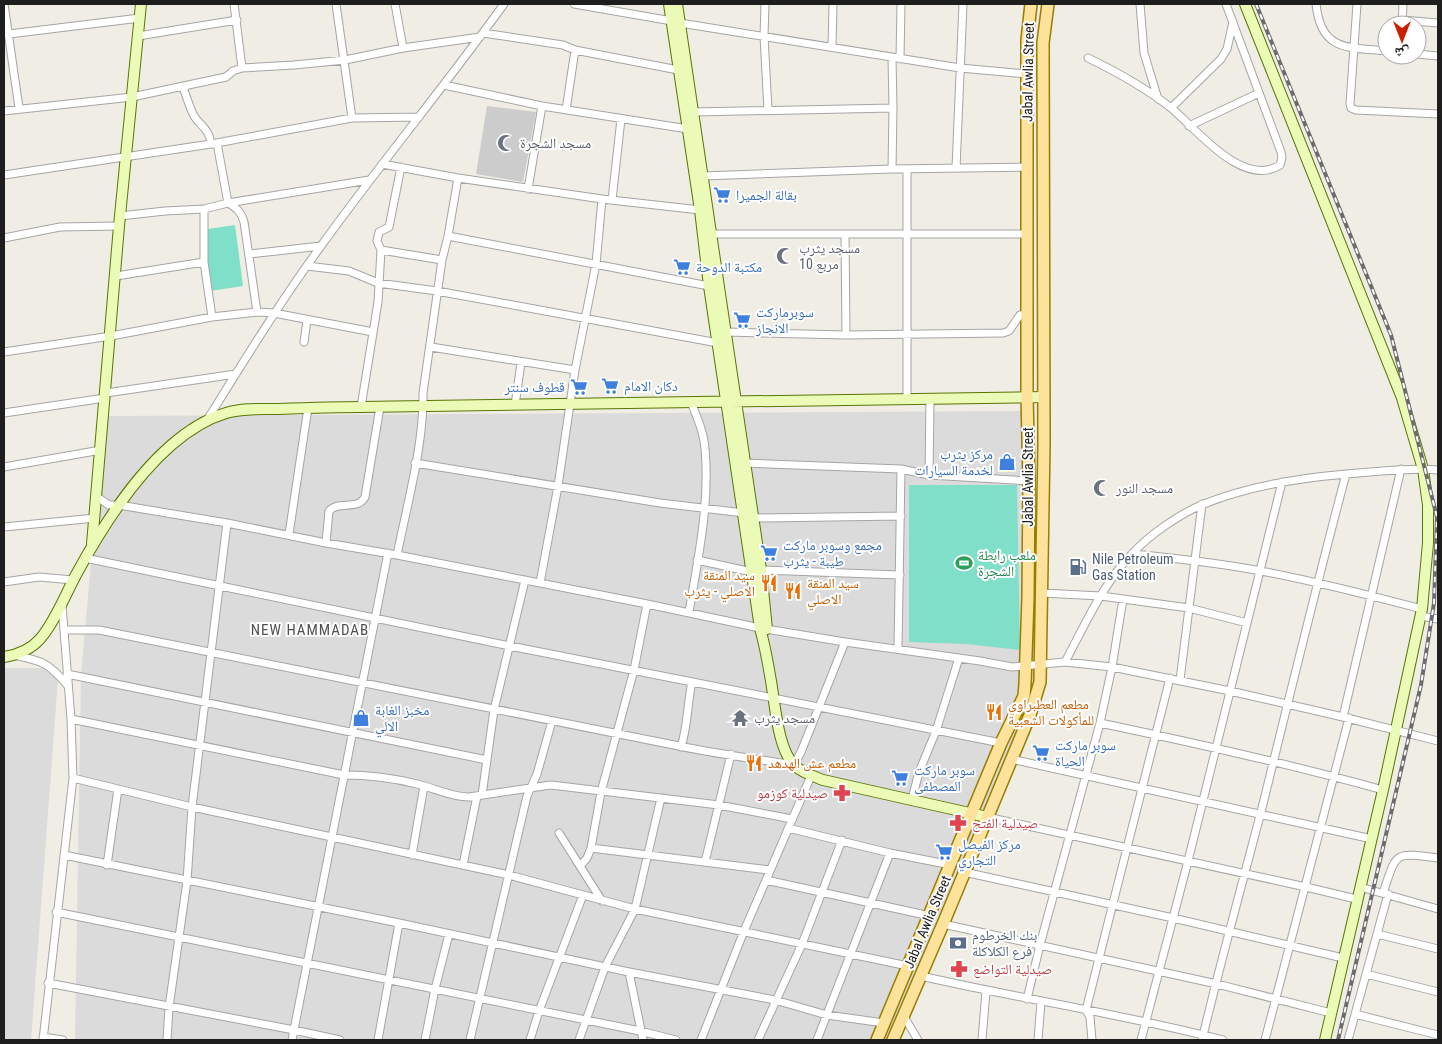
<svg xmlns="http://www.w3.org/2000/svg" width="1442" height="1044" viewBox="0 0 1442 1044" font-family="'Roboto Condensed','Noto Naskh Arabic',sans-serif">
  <rect width="100%" height="100%" fill="#efede4"/>
  <path fill="#dcdbdb" d="M1032 411 1038 690 889 1040H75L81 675 104 416Z
    M4 668H47L58 679 31 1040H4Z"/>
  <path fill="#ccc" d="M487 106 536 112 523 182 476 174Z"/>
  <path fill="#80dfc9" d="M235 225 243 286 210 291 201 230Z
    M909 485H1017L1020 650 966 644 909 642Z"/>
  <g fill="none" stroke-linecap="round" stroke-linejoin="round">
    <g stroke="#a5a5a5" stroke-width="9">
      <path id="street" d="M4 4 19 108
        M234 4 242 68
        M336 4 352 118
        M395 4 403 48
        M574 4 672 21
        M765 4 764 36 768 110
        M1140 4 1144 53 1158 99
        M1316 4C1321 52 1348 47 1387 51
        M1357 4 1350 104 1351 108 1356 110 1438 114
        M1402 20 1438 23
        M680 23 960 68 1027 74
        M1402 25 1403 4
        M483 33 563 45 575 50 678 70
        M9 34 140 18
        M138 36 237 20
        M832 47 833 4
        M1417 54 1438 56
        M892 58 893 108 892 169
        M1088 58C1117 72 1144 87 1170 107 1196 128 1242 189 1280 165L1282 158 1281 152 1226 4
        M900 59 901 4
        M444 85 542 106 688 129
        M183 87C186 96 189 105 193 114 199 126 209 127 211 144
        M1171 108 1221 59 1227 49 1233 22
        M566 110 575 50
        M4 111 132 97 226 77 233 71 242 68 294 65 345 60 403 48 480 37
        M694 112 893 108
        M1189 126 1259 93
        M217 143 228 203C237 208 241 212 244 222L257 312
        M382 164 458 178 602 199 700 210
        M956 168 963 4
        M4 175 211 144 352 118 419 117
        M703 176 892 169 1027 167
        M528 189 542 106
        M612 200 621 119
        M204 209V262L212 317
        M120 216 165 211 204 209 228 203 369 180
        M712 234H1027
        M845 234 846 335
        M448 236 709 286
        M4 238 60 227 119 226
        M381 250 442 260
        M250 254 321 246
        M307 266 349 271 378 283 437 291 718 343
        M116 276 204 262
        M726 332 846 335 1003 333 1009 331 1020 315 1028 314
        M304 342 307 320
        M431 347 575 370
        M4 352 111 336 212 317 257 312 274 313 373 332
        M106 393 236 374
        M907 399V169
        M515 405 521 363
        M361 407 378 302 381 250 377 241 379 232 389 227 401 167
        M4 413 105 398
        M207 420C244 361 280 302 321 246 380 164 445 86 504 4
        M415 463 660 503 744 513
        M745 463 901 469 929 475 1029 481
        M4 467 101 450
        M929 475 930 399
        M97 497 109 505H119L227 523 326 543 397 555 647 604 760 628 845 642 980 661 1012 667 1065 662 1112 667 1230 691 1343 717 1438 741
        M753 518 901 516
        M4 527 95 518
        M289 534 308 408
        M326 543 329 511C338 500 358 511 365 497L380 407
        M1132 554C1175 558 1218 563 1261 571 1315 581 1369 595 1422 609
        M397 555C407 505 424 444 423 393L442 260 448 236 458 178
        M85 558 510 646 1001 743
        M697 560 752 572
        M761 570 900 575
        M4 582 39 577 73 580
        M540 583 558 486 575 370 596 264 602 199
        M1042 593 1101 596 1189 608 1247 623
        M689 612C698 559 710 503 705 449 704 433 697 417 691 402
        M1420 616 1438 619
        M64 630H99C292 668 485 709 679 746 717 754 756 759 794 765L801 752 845 642
        M898 649 901 469
        M14 655C43 661 49 663 68 686
        M1065 662C1085 625 1103 583 1133 553 1149 535 1181 513 1204 504 1256 483 1315 476 1370 472 1393 470 1415 468 1438 470
        M67 674 487 760
        M1180 680 1202 504
        M1343 717 1401 469
        M71 719 344 775C368 775 393 778 417 784 434 788 451 797 469 797L551 785 719 805 792 819
        M1100 723C1195 743 1290 764 1383 790
        M681 747C688 726 687 704 692 682
        M1011 759 1372 839
        M73 778 192 807 509 875 635 909 908 966
        M482 795 494 710 525 580
        M912 799 919 772 936 731 959 658
        M987 817 1306 887 1356 899
        M788 828 890 853 951 865
        M559 833 602 901
        M591 848 769 870
        M64 855 399 923 629 972 775 1000 827 1015 884 1023
        M412 855 424 786
        M705 862 731 754
        M107 865 118 789
        M463 865 477 796
        M580 866 587 858 591 848 601 792 634 670 647 604
        M964 872 1173 918 1343 958
        M766 880 930 916
        M1360 887 1438 909
        M1383 893C1397 852 1393 852 1438 858
        M56 912 640 1031 676 1040
        M943 924 1217 984 1331 1013
        M1377 934 1438 949
        M629 972 643 1040
        M1366 974 1438 992
        M921 976C1021 999 1123 1014 1223 1040
        M48 983 294 1030 340 1040
        M1027 999 1040 945 1100 723 1112 667 1123 599
        M1355 1014 1438 1035
        M903 1015 918 1040
        M43 1037 63 1040
        M43 1040 73 778 71 719 62 605
        M167 1040 169 1007 187 881 192 807 227 523
        M292 1040 388 553
        M378 1040 399 923
        M425 1040 435 989 449 934
        M470 1040 527 796 537 774 552 721
        M530 1040 539 1011 583 895
        M579 1040 605 967 635 909 661 798
        M701 1040 744 931 811 776
        M758 1040 802 944 842 840
        M817 1040 890 853
        M982 1040 986 991
        M1038 1040 1041 1002
        M1092 1040 1090 1017 1086 1010 1170 678
        M1141 1040 1188 861 1282 482
        M1202 1040C1220 964 1241 888 1261 812 1289 699 1316 586 1346 474
        M1265 1040 1349 718
        M1348 1040 1388 894"/>
    </g>
    <g stroke="#587604" stroke-width="12">
      <path id="secondary" d="M669 4 700 210 709 286 760 628C765 646 768 663 771 681 775 704 778 751 795 766 803 773 813 776 823 780L987 817
        M677 4 761 570 767 629
        M1245 4 1402 398 1423 469 1428 505V543L1422 609 1383 790 1325 1040
        M92 544 119 226 141 4
        M4 657C17 655 31 649 40 639 55 622 66 593 77 573 108 516 160 433 226 413 242 408 261 409 278 409 306 408 334 407 361 407L1044 397"/>
    </g>
    <g stroke="#977d00" stroke-width="14">
      <path id="primary" d="M877 1040 1001 743 1024 696 1025 684 1028 597 1029 481 1027 396V40L1031 4
        M893 1040 943 924 1030 715 1040 682 1044 443 1043 43 1048 4"/>
    </g>
    <use href="#street" stroke="#fff" stroke-width="7"/>
    <use href="#secondary" stroke="#ecfab7" stroke-width="10"/>
    <use href="#primary" stroke="#fde29b" stroke-width="11"/>
    <g stroke="#6c6c6c" stroke-width="4">
      <path id="rail" d="M1256 4 1391 335 1437 517 1434 603 1421 685 1338 1040"/>
    </g>
    <use href="#rail" stroke="#fff" stroke-width="2" stroke-dasharray="5.5" stroke-linecap="butt"/>
  </g>
  <defs>
    <g id="mosque-bare" transform="scale(1.35)"><path d="M3.5-4.9A6 6 0 1 0 3.5 4.9A5 5 0 1 1 3.5-4.9Z" fill="#6b7280" stroke="#fff" stroke-width="2.5" paint-order="stroke"/></g>
    <g id="supermarket-bare" transform="scale(1.35)"><path d="M-6-5.5h2.5l.6 2H6L4.5 2H-2.5L-4.4-4H-6ZM-1.5 3.2a1.3 1.3 0 1 0 .1 0ZM3 3.2a1.3 1.3 0 1 0 .1 0Z" fill="#3f7fe0" stroke="#fff" stroke-width="2.5" paint-order="stroke"/></g>
    <g id="shop-bare" transform="scale(1.35)"><path d="M-5-2.5h2.3a2.7 3.5 0 0 1 5.4 0H5L5.5 6h-11ZM-1.5-2.5h3a1.5 2.3 0 0 0-3 0Z" fill="#3f7fe0" stroke="#fff" stroke-width="2.5" paint-order="stroke"/></g>
    <g id="stadium-bare" transform="scale(1.35)"><path d="M0-5a6.5 5 0 1 0 0 10a6.5 5 0 1 0 0-10ZM-3.5-1.8h7v3.6h-7Z" fill="#2e9e5b" stroke="#fff" stroke-width="2.5" paint-order="stroke"/></g>
    <g id="fuel-bare" transform="scale(1.35)"><path d="M-5.5-6h7V0h2V4h1.3V-2.5L3-4.5l.8-.8L6-3V5H2.5V1h-1V6h-7ZM-4.2-4.7v3.2H.2V-4.7Z" fill="#5c6f8a" stroke="#fff" stroke-width="2.5" paint-order="stroke"/></g>
    <g id="restaurant-bare" transform="scale(1.35)"><path d="M-5-6h1v4h1v-4h1v4h1v-4h1v5L-1.5 .5V6h-2V.5L-5-1ZM5-6V6H3V1.5H1.5Q1.5-4 5-6Z" fill="#e8710a" stroke="#fff" stroke-width="2.5" paint-order="stroke"/></g>
    <g id="temple-bare" transform="scale(1.35)"><path d="M0-6L5-2H3V0L6.5 2.5H4V6H1.5V3h-3V6H-4V2.5H-6.5L-3 0V-2H-5Z" fill="#6b7280" stroke="#fff" stroke-width="2.5" paint-order="stroke"/></g>
    <g id="pharmacy-bare" transform="scale(1.35)"><path d="M-2-6h4v4h4v4h-4v4h-4v-4h-4v-4h4Z" fill="#e0444e" stroke="#fff" stroke-width="2.5" paint-order="stroke"/></g>
    <g id="bank-bare" transform="scale(1.35)"><path d="M-6-4H6V4H-6ZM0-2.3a2.3 2.3 0 1 0 0 4.6a2.3 2.3 0 1 0 0-4.6Z" fill="#5c6f8a" stroke="#fff" stroke-width="2.5" paint-order="stroke"/></g>
  </defs>
  <g fill-rule="evenodd">
    <use href="#mosque-bare" x="506" y="143"/>
    <use href="#supermarket-bare" x="722" y="195"/>
    <use href="#mosque-bare" x="785" y="256"/>
    <use href="#supermarket-bare" x="682" y="267"/>
    <use href="#supermarket-bare" x="742" y="320"/>
    <use href="#supermarket-bare" x="610" y="386"/>
    <use href="#supermarket-bare" x="579" y="387"/>
    <use href="#shop-bare" x="1007" y="462"/>
    <use href="#mosque-bare" x="1102" y="488"/>
    <use href="#supermarket-bare" x="769" y="553"/>
    <use href="#stadium-bare" x="964" y="563"/>
    <use href="#fuel-bare" x="1078" y="567"/>
    <use href="#restaurant-bare" x="769" y="583"/>
    <use href="#restaurant-bare" x="793" y="591"/>
    <use href="#restaurant-bare" x="994" y="712"/>
    <use href="#shop-bare" x="361" y="718"/>
    <use href="#temple-bare" x="740" y="718"/>
    <use href="#supermarket-bare" x="1041" y="753"/>
    <use href="#restaurant-bare" x="754" y="763"/>
    <use href="#supermarket-bare" x="900" y="778"/>
    <use href="#pharmacy-bare" x="842" y="793"/>
    <use href="#pharmacy-bare" x="958" y="823"/>
    <use href="#supermarket-bare" x="944" y="852"/>
    <use href="#bank-bare" x="958" y="943"/>
    <use href="#pharmacy-bare" x="959" y="969"/>
  </g>
  <g text-anchor="middle" dominant-baseline="central" stroke-width="4" stroke-linejoin="round" paint-order="stroke">
    <g font-size="14" fill="#1e1e1e" stroke="#fff">
      <text transform="translate(1028 72) rotate(-89)">Jabal Awlia Street</text>
      <text transform="translate(1028 477) rotate(-90)">Jabal Awlia Street</text>
      <text transform="translate(927 922) rotate(-67)">Jabal Awlia Street</text>
    </g>
    <g font-size="14" fill="#5b616d" stroke="#fff" text-anchor="start">
      <text x="520" y="143">مسجد الشجرة</text>
      <text x="799" y="248">مسجد يثرب<tspan x="799" dy="16">مربع 10</tspan></text>
      <text x="1116" y="488">مسجد النور</text>
      <text x="754" y="718">مسجد يثرب</text>
    </g>
    <g font-size="14" fill="#366cbe" stroke="#fff" text-anchor="start">
      <text x="736" y="195">بقالة الجميرا</text>
      <text x="696" y="267">مكتبة الدوحة</text>
      <text x="756" y="312">سوبرماركت<tspan x="756" dy="16">الانجاز</tspan></text>
      <text x="624" y="386">دكان الامام</text>
      <text x="565" y="387" text-anchor="end">قطوف سنتر</text>
      <text x="993" y="454" text-anchor="end">مركز يثرب<tspan x="993" dy="16">لخدمة السيارات</tspan></text>
      <text x="783" y="545">مجمع وسوبر ماركت<tspan x="783" dy="16">طيبة - يثرب</tspan></text>
      <text x="375" y="710">مخبز الغابة<tspan x="375" dy="16">الالي</tspan></text>
      <text x="1055" y="745">سوبر ماركت<tspan x="1055" dy="16">الحياة</tspan></text>
      <text x="914" y="770">سوبر ماركت<tspan x="914" dy="16">المصطفى</tspan></text>
      <text x="958" y="844">مركز الفيصل<tspan x="958" dy="16">التجاري</tspan></text>
    </g>
    <g font-size="14" fill="#27864d" stroke="#fff" text-anchor="start">
      <text x="978" y="555">ملعب رابطة<tspan x="978" dy="16">الشجرة</tspan></text>
    </g>
    <g font-size="14" fill="#4e5e75" stroke="#fff" text-anchor="start">
      <text x="1092" y="559">Nile Petroleum<tspan x="1092" dy="16">Gas Station</tspan></text>
      <text x="972" y="935">بنك الخرطوم<tspan x="972" dy="16">فرع الكلاكلة</tspan></text>
    </g>
    <g font-size="14" fill="#c56008" stroke="#fff" text-anchor="start">
      <text x="755" y="575" text-anchor="end">سيد المنقة<tspan x="755" dy="16">الاصلي - يثرب</tspan></text>
      <text x="807" y="583">سيد المنقة<tspan x="807" dy="16">الاصلي</tspan></text>
      <text x="1008" y="704">مطعم العطبراوي<tspan x="1008" dy="16">للمأكولات الشعبية</tspan></text>
      <text x="768" y="763">مطعم عش الهدهد</text>
    </g>
    <g font-size="14" fill="#be3a42" stroke="#fff" text-anchor="start">
      <text x="828" y="793" text-anchor="end">صيدلية كوزمو</text>
      <text x="972" y="823">صيدلية الفتح</text>
      <text x="973" y="969">صيدلية التواضع</text>
    </g>
    <g font-size="15" letter-spacing="1" fill="#515151" stroke="#fff">
      <text x="310" y="630">NEW HAMMADAB</text>
    </g>
  </g>
  <rect width="1442" height="1044" fill="none" stroke="#1e1e1e" stroke-width="10"/>
  <g transform="translate(1402 40) rotate(180)"><circle r="24" fill="#ffffff" stroke="#a5a5a5"/>
  <path d="M0-4L9 19L0 12L-9 19Z" fill="#cb2000"/>
  <text y="-8" font-size="14" font-weight="bold" text-anchor="middle" fill="#1e1e1e">ش</text>
  </g>
</svg>
